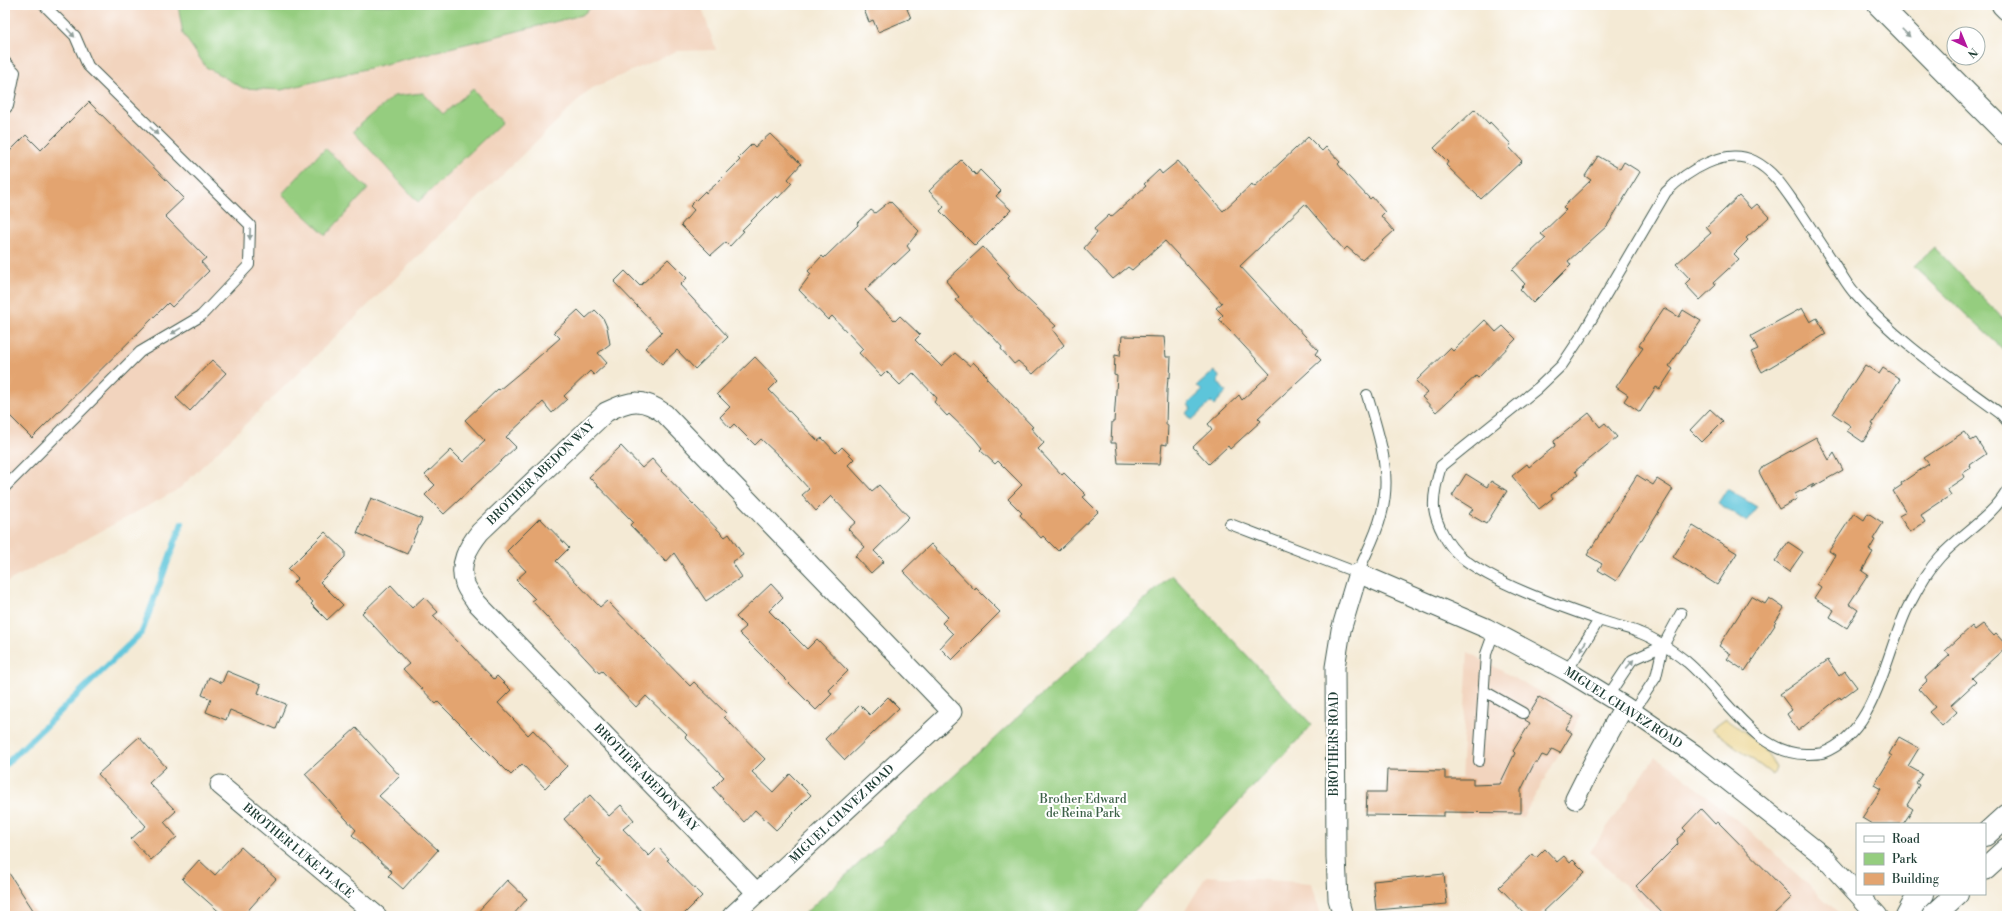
<svg xmlns="http://www.w3.org/2000/svg" width="2012" height="921" viewBox="0 0 2012 921" font-family="'Libre Bodoni',serif">
  <rect width="100%" height="100%" fill="#fff"/>
  <filter id="ink" filterUnits="userSpaceOnUse"><feTurbulence type="fractalNoise" baseFrequency=".025" numOctaves="2"/><feDisplacementMap in="SourceGraphic" scale="8" xChannelSelector="R" yChannelSelector="G"/><feConvolveMatrix kernelMatrix="1 2 1 2 8 2 1 2 1" color-interpolation-filters="sRGB"/></filter>
  <filter id="wash" filterUnits="userSpaceOnUse"><feTurbulence type="fractalNoise" baseFrequency=".012" numOctaves="4" result="noise"/><feDisplacementMap in="SourceGraphic" scale="16" xChannelSelector="R" yChannelSelector="G"/><feGaussianBlur stdDeviation="0.9" result="paint"/><feColorMatrix in="noise" values="0 0 0 0 0 0 0 0 0 0 0 0 0 0 0 0 0 1.4 0 .05"/><feComposite in="paint" operator="in"/></filter>
  <g filter="url(#wash)">
    <rect width="100%" height="100%" fill="#f4ead5"/>
    <path fill="#f2d4be" d="M5 5H701L716 50 677 51 590 89 179 489 5 583Z
      M1468 652 1581 715 1523 817H1459Z
      M1655 757 1672 767 1749 830 1842 916H1657L1590 852Z
      M1206 876 1312 883 1321 916H1182Z"/>
    <path fill="#95cd7f" stroke="#5a855a" d="M178 5H594L582 15 281 90 243 88 206 67 183 34Z
      M473 89 502 122 418 202 353 131 394 96 423 93 443 114Z
      M325 148 368 189 326 235 282 194Z
      M1934 247 2007 323V353L1914 266Z
      M1172 575 1312 725 1130 916H802Z"/>
    <path fill="#eeda9e" stroke="#868c69" d="M1726 719C1745 732 1766 745 1776 768L1773 775 1712 729Z"/>
    <path fill="#5dc5da" stroke="#3e8187" d="M1214 371 1219 376 1218 382 1226 392 1214 405 1211 402 1192 420 1186 413 1191 409 1188 404 1202 391 1197 386Z
      M1727 489 1757 507 1747 522 1718 503Z"/>
    <g fill="none" stroke-linecap="round" stroke-linejoin="round">
      <path stroke="#5dc5da" stroke-width="6" d="M5 765 142 632 182 523"/>
    </g>
    <g id="blocks">
      <path fill="#e3a470" d="M862 5H910L911 7 907 9 911 18 878 32 873 20 869 22Z
        M89 102 184 198 165 216 206 258 201 262 209 271 172 307 168 303 32 438 5 411V156L26 135 41 150Z
        M1475 109 1489 124 1490 122 1511 144 1509 147 1522 161 1481 199 1446 165 1448 162 1434 148Z
        M770 134 801 164 788 179 792 183 778 198 776 196 742 230 744 231 730 246 726 242 711 255 681 225 694 210 690 206 705 191 706 193 715 185 740 160 738 158 752 144 755 147Z
        M1308 137 1322 151 1326 147 1340 162 1338 164 1346 174 1370 199 1372 197 1385 212 1381 216 1394 231 1362 260 1347 247 1344 250 1305 204 1240 266 1318 350 1315 354 1321 360 1258 418 1261 421 1230 449 1228 446 1209 464 1193 447 1212 429 1208 424 1239 395 1242 400 1270 374 1219 319 1223 315 1216 308 1222 303 1165 241 1132 270 1128 267 1113 279 1084 248 1097 233 1094 229 1109 215 1111 217 1120 209 1146 186 1144 184 1159 170 1162 174 1178 161 1223 211 1252 184 1254 187Z
        M1598 156 1620 169 1624 162 1640 172 1607 226 1568 261 1571 265 1533 303 1520 289 1525 284 1512 270 1546 238 1541 234 1566 210 1563 207 1591 180 1585 176Z
        M961 160 976 175 980 170 1001 191 996 196 1011 210 975 246 940 211 944 207 929 191Z
        M1739 196 1751 209 1757 204 1769 217 1746 238 1748 240 1734 254 1739 259 1714 282 1716 285 1700 300 1685 284 1690 279 1676 264 1711 233 1706 227Z
        M890 201 919 231 907 246 910 250 895 264 894 262 865 290 895 321 900 316 920 335 915 340 941 366 955 353 970 366 973 362 988 377 986 378 1033 427 1031 428 1044 443 1038 449 1062 475 1064 473 1086 495 1083 497 1098 512 1058 551 1043 536 1041 538 1020 515 1022 513 1008 499 1022 485 998 461 995 464 980 450 982 448 974 438 949 414 947 416 934 402 937 398 913 373 900 385 886 371 881 376 859 353 863 349 832 316 828 320 799 290 811 274 808 271 822 256 824 258 858 225 857 223 871 210 875 213Z
        M983 247 1010 276 1008 278 1016 288 1056 326 1052 329 1064 345 1033 374 1018 361 1014 364 1001 349 1002 347 994 338 955 300 959 297 946 281Z
        M668 259 687 278 680 285 728 337 695 369 677 350 662 364 645 348 662 332 614 282 625 271 640 286Z
        M1664 308 1679 317 1683 310 1701 321 1669 366 1673 369 1660 389 1656 387 1640 412 1624 401 1628 395 1616 387 1643 348 1639 345Z
        M1802 308 1810 322 1817 318 1826 334 1762 372 1751 352 1758 349 1751 336Z
        M578 310 586 318 595 310 603 318 607 327 610 344 598 353 607 363 594 375 590 371 564 396 567 399 552 413 543 402 506 437 516 447 444 514 425 495 435 485 425 475 451 450 463 462 485 441 465 420 498 389 499 390 528 366 560 338 554 332Z
        M1485 320 1496 332 1503 326 1516 339 1478 378 1476 376 1436 412 1422 397 1427 393 1416 381 1450 348 1453 351Z
        M1122 336 1164 337 1166 357H1171L1170 378 1168 377 1167 390 1166 425H1168L1167 445 1162 444 1160 464 1118 463 1116 443H1111L1112 422H1114L1117 376 1114 375 1115 355 1120 356Z
        M755 357 778 381 769 390 818 441 822 438 836 453 842 447 854 459 848 465 872 491 879 485 909 517 874 551 884 561 871 573 855 556 865 547 848 529 856 522 831 496 816 511 802 495 809 489 781 458 761 439 755 445 734 424 730 428 720 417 730 407 717 394Z
        M212 360 226 373 190 411 176 398Z
        M1865 365 1879 374 1883 368 1900 379 1872 424 1874 425 1863 442 1847 431 1851 426 1833 414Z
        M1710 409 1723 421 1702 442 1690 430Z
        M1589 413 1600 427 1605 423 1617 437 1575 471 1578 475 1551 495 1553 498 1539 509 1512 476 1527 464 1529 467 1555 446 1554 441Z
        M1964 432 1971 441 1976 438 1986 454 1970 465 1971 468 1963 473 1965 477 1947 489 1951 495 1921 515 1925 522 1910 532 1899 516 1906 512 1893 491 1902 485 1901 483 1929 464 1924 458Z
        M1816 437 1829 460 1834 453 1843 470 1811 488 1814 484 1795 494 1797 499 1779 509 1759 472 1763 466Z
        M621 446 642 468 652 459 662 470 661 471 725 537 729 534 743 555 732 562 742 577 706 601 674 553 666 562 630 525 633 522 589 477Z
        M1466 474 1487 487 1491 481 1507 491 1486 524 1469 514 1473 509 1452 496Z
        M1637 475 1653 485 1657 479 1673 489 1616 581 1598 570 1602 564 1587 555Z
        M371 498 422 519 407 554 357 533Z
        M1854 513 1864 520 1868 513 1883 523 1873 539 1875 540 1869 550 1873 552 1862 571 1868 575 1849 604 1858 610 1847 628 1830 617 1834 610 1814 598 1821 587 1817 584 1835 555 1829 551Z
        M540 518 569 548 556 561 600 607 607 601 690 686 694 682 727 714 724 717 765 759 752 772 773 792 790 774 811 795 776 830 755 810 744 822 713 788 724 777 685 737 687 735 646 696 636 707 602 671 599 673 532 601 535 599 516 580 526 571 507 551Z
        M1693 526 1737 553 1717 585 1673 557Z
        M325 532 345 551V557L320 582 343 605 327 620 311 604 313 602 293 583 298 578 288 569Z
        M1788 542 1803 552 1789 572 1775 562Z
        M931 544 975 590 976 588 1000 612 952 660 940 648 953 634 942 623 948 617 903 571Z
        M771 584 783 597 769 611 807 649 817 639 848 671 829 690 832 694 816 710 739 633 746 627 736 617Z
        M391 585 412 608 424 597 438 612 433 616 494 679 497 676 511 690 498 703 528 735 533 730 567 766 545 788 522 764 511 775 438 702 436 704 403 669 409 664 362 613Z
        M1751 596 1765 604 1769 598 1784 608 1774 624 1775 625 1745 671 1727 659 1731 654 1719 646Z
        M1983 624 1994 636 1996 634 2007 646 1972 678 1976 682 1951 705 1957 712 1942 726 1929 712 1935 707 1919 689 1927 681 1925 678 1950 655 1945 651 1972 626 1975 630Z
        M1828 660 1839 676 1845 671 1857 687 1841 699 1840 697 1798 731 1787 714 1792 710 1780 694Z
        M227 671 261 685 258 693 286 704 276 729 230 710 226 720 206 712 211 699 202 695 209 677 222 683Z
        M888 697 899 708 845 760 825 739 860 705 870 715Z
        M1539 697 1574 717 1566 729 1572 733 1560 753 1552 749 1547 757 1542 755 1538 762H1535L1521 790V813L1444 812V816L1366 815 1367 792H1386L1387 770 1445 771V779H1473V785L1500 784 1515 753 1513 751 1530 723 1525 720Z
        M356 728 400 776 379 796 438 850 403 889 388 876 392 872 352 835 356 830 305 774Z
        M139 737 166 767 149 783 176 811 164 822 177 837 151 860 131 839 146 826 98 774Z
        M1899 737 1919 748 1908 766 1922 774 1916 783 1919 785 1907 805 1913 809 1903 824H1872L1862 818 1881 789 1874 785 1892 756 1889 754Z
        M590 795 609 816 621 805 634 820 623 829 649 856 658 847 669 859 667 860 702 896 682 916H646L597 865 601 861 564 819Z
        M1701 809 1715 824 1718 822 1792 897 1772 916H1665L1636 886 1678 844 1677 839 1686 831 1683 828Z
        M241 847 276 879 243 916H224L182 879 199 860 215 875Z
        M1545 849 1557 862 1564 856 1570 863 1573 860 1585 872 1539 916H1527L1499 887 1533 854 1536 858Z
        M5 867 37 916H5Z
        M1444 874 1447 904 1376 910 1373 881Z
        M507 880 527 899 512 916H474Z"/>
    </g>
  </g>
  <g filter="url(#ink)">
    <use href="#blocks" fill-opacity="0" stroke="#3f574c" stroke-width="1"/>
    <g fill="none" stroke-linecap="round" stroke-linejoin="round">
      <g stroke="#3f574c" stroke-width="12">
        <path id="lane" d="M5 62 15 72 8 106 5 109
          M2007 421 2001 414C1951 377 1897 342 1856 295 1848 287 1842 275 1835 265 1823 246 1810 227 1797 207 1785 190 1774 171 1754 161 1725 146 1686 172 1666 192L1584 332 1562 365 1538 388 1441 466C1437 479 1433 494 1434 508 1436 524 1448 546 1460 556 1492 583 1559 606 1599 620 1612 625 1627 627 1640 633 1656 639 1673 651 1687 662 1723 692 1756 757 1809 754 1813 754 1818 754 1822 753 1877 733 1885 653 1908 607 1918 589 1926 572 1940 557 1961 534 1991 518 2007 491
          M5 487 140 352 201 316 249 265 250 225 88 66 75 36 44 5
          M1230 524 1358 573C1365 555 1376 536 1381 516 1393 474 1379 435 1367 395
          M1567 671 1599 620
          M1484 691 1523 713
          M1608 696 1632 660 1663 646
          M1633 712 1656 677 1663 646 1681 613
          M1479 761 1486 654 1494 632"/>
      </g>
      <g stroke="#3f574c" stroke-width="21">
        <path id="street" d="M220 785 377 916
          M1575 799 1594 761 1624 706
          M1858 894 1878 916
          M732 916 952 712 665 414C642 397 630 400 606 412L480 532C468 547 458 564 465 584 467 590 473 597 476 602L757 893
          M1343 916 1338 899 1336 857 1335 667 1341 630 1358 573 1486 628 1567 671 1624 706 1694 754 1823 856 1857 893"/>
      </g>
      <g stroke="#3f574c" stroke-width="24">
        <path id="secondary" d="M1985 835 2007 815
          M1985 869 2007 849
          M1907 916 1914 903 1923 894
          M1933 916 1957 894"/>
      </g>
      <g stroke="#3f574c" stroke-width="24">
        <path id="highway" d="M1879 5 2007 134
          M2003 5 2007 9"/>
      </g>
      <use href="#lane" stroke="#fff" stroke-width="10"/>
      <use href="#street" stroke="#fff" stroke-width="19"/>
      <use href="#secondary" stroke="#fff" stroke-width="22"/>
      <use href="#highway" stroke="#fff" stroke-width="22"/>
    </g>
    <defs><path id="oneway-solid" d="M-6-.8H1V-3.2L6.5 0L1 3.2V.8H-6Z"/></defs>
    <g fill="#8f9e9a">
      <use href="#oneway-solid" transform="translate(71 33) rotate(48)"/>
      <use href="#oneway-solid" transform="translate(1906 33) rotate(45)"/>
      <use href="#oneway-solid" transform="translate(154 131) rotate(44)"/>
      <use href="#oneway-solid" transform="translate(250 234) rotate(92)"/>
      <use href="#oneway-solid" transform="translate(176 331) rotate(149)"/>
      <use href="#oneway-solid" transform="translate(1583 646) rotate(123)"/>
      <use href="#oneway-solid" transform="translate(1630 664) rotate(-50)"/>
    </g>
  </g>
  <g text-anchor="middle" dominant-baseline="central" stroke-width="4" stroke-linejoin="round" paint-order="stroke">
    <g font-size="12" fill="#1f3d34" stroke="#fff">
      <text transform="translate(541 473) rotate(-44)">BROTHER ABEDON WAY</text>
      <text transform="translate(1623 708) rotate(33)">MIGUEL CHAVEZ ROAD</text>
      <text transform="translate(1334 744) rotate(-90)">BROTHERS ROAD</text>
      <text transform="translate(646 778) rotate(46)">BROTHER ABEDON WAY</text>
      <text transform="translate(842 814) rotate(-43)">MIGUEL CHAVEZ ROAD</text>
      <text transform="translate(298 851) rotate(40)">BROTHER LUKE PLACE</text>
    </g>
    <g font-size="12" fill="#3c6147" stroke="#fff">
      <text x="1083" y="799">Brother Edward<tspan x="1083" dy="14">de Reina Park</tspan></text>
    </g>
  </g>
  <rect width="2012" height="921" fill="none" stroke="#fff" stroke-width="20"/>
  <rect x="1856" y="823" width="130" height="72" fill="#ffffff" stroke="#a5b1ae"/>
  <rect x="1864" y="836" width="20" height="6" fill="#ffffff" stroke="#a5b1ae"/>
  <text x="1892" y="843" font-size="12" fill="#1f3d34">Road</text>
  <rect x="1864" y="853" width="20" height="12" fill="#95cd7f" stroke="#a5b1ae"/>
  <text x="1892" y="863" font-size="12" fill="#1f3d34">Park</text>
  <rect x="1864" y="873" width="20" height="12" fill="#e3a470" stroke="#a5b1ae"/>
  <text x="1892" y="883" font-size="12" fill="#1f3d34">Building</text>
  <g transform="translate(1966 46) rotate(136)"><circle r="19" fill="#ffffff" stroke="#a5b1ae"/>
  <path d="M0-3L7 15L0 10L-7 15Z" fill="#b5179e"/>
  <text y="-6" font-size="11" font-weight="bold" text-anchor="middle" fill="#1f3d34">N</text>
  </g>
</svg>
